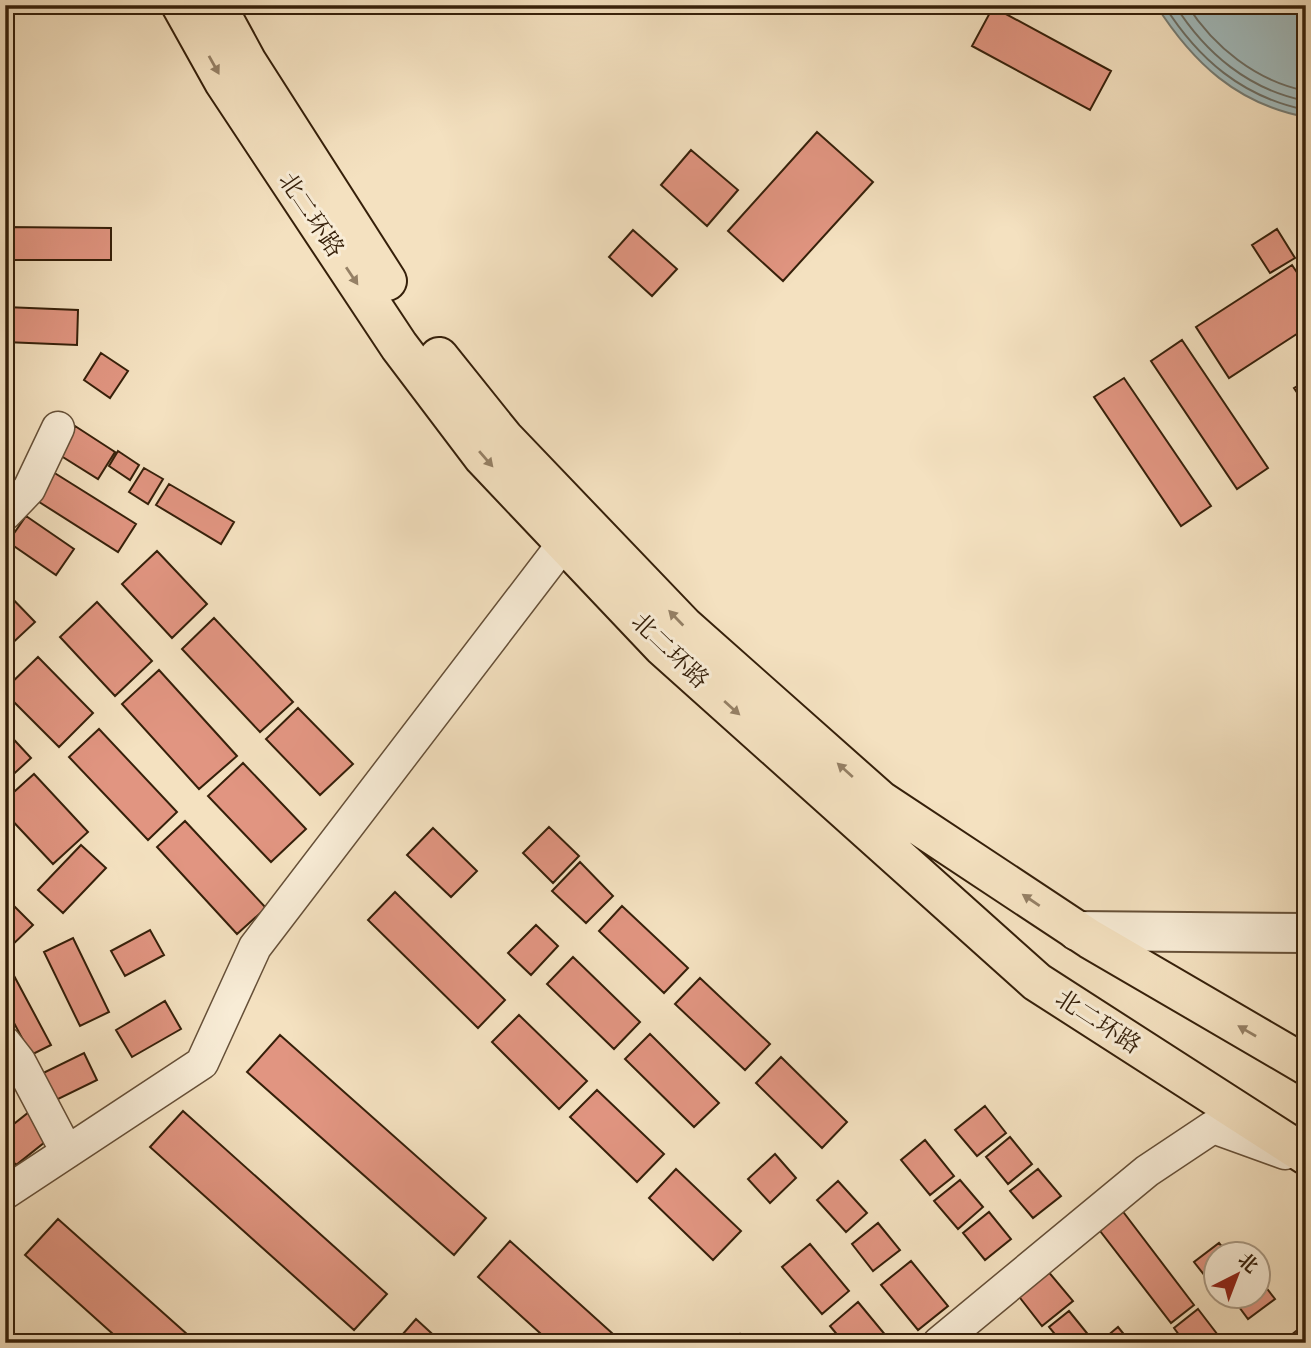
<svg xmlns="http://www.w3.org/2000/svg" width="1311" height="1348" viewBox="0 0 1311 1348" font-family="'IM FELL Double Pica','Noto Serif SC',serif">
  <rect width="100%" height="100%" fill="#f4e1c0"/>
  <filter id="stains"><feTurbulence type="fractalNoise" baseFrequency=".00286" numOctaves="4"/><feColorMatrix values="0 0 0 0 .2 0 0 0 0 .09 0 0 0 0 .02 0 0 0 .5 -.17"/></filter>
  <radialGradient id="worn" r=".72"><stop offset=".6" stop-color="#630" stop-opacity="0"/><stop offset="1" stop-color="#630" stop-opacity=".3"/></radialGradient>
  <path fill="#a1bbbd" stroke="#767d75" stroke-width="2" d="M1156 5H1306V117C1237 104 1193 63 1156 5Z"/>
  <g fill="none" stroke-linecap="round" stroke-linejoin="round">
    <path stroke="#6c6e64" stroke-width="2" d="M1164 5C1198 59 1242 97 1306 110
      M1175 5C1205 53 1249 90 1306 101
      M1187 5C1214 47 1256 81 1306 91"/>
  </g>
  <path fill="#e19581" stroke="#36200a" stroke-width="2" d="M993 7 1111 71 1090 110 972 46Z
    M817 132 873 182 783 281 728 231Z
    M691 150 738 190 707 226 661 185Z
    M5 227 111 228V260H5Z
    M1277 229 1295 258 1270 273 1252 245Z
    M633 230 677 269 652 296 609 257Z
    M1292 265 1306 286V328L1229 378 1196 327Z
    M5 307 78 310 77 345 5 342Z
    M1182 340 1268 468 1237 489 1151 361Z
    M101 353 128 371 110 398 84 380Z
    M1124 378 1211 506 1181 526 1094 397Z
    M1306 381V406L1294 388Z
    M75 426 115 452 98 479 58 454Z
    M118 451 139 465 130 480 109 466Z
    M144 468 163 479 148 504 129 492Z
    M53 472 136 524 118 552 36 500Z
    M169 484 234 522 221 544 156 505Z
    M26 516 74 549 56 575 8 542Z
    M157 551 207 604 172 638 122 584Z
    M5 591 35 622 5 650Z
    M97 602 152 661 115 696 60 637Z
    M214 618 293 702 260 732 182 649Z
    M38 657 93 713 59 747 5 693V689Z
    M159 670 237 756 199 789 122 704Z
    M298 708 353 764 320 795 266 739Z
    M99 729 177 812 148 840 69 757Z
    M5 730 31 758 5 782Z
    M243 763 306 829 271 862 208 796Z
    M34 774 88 832 53 864 5 813V800Z
    M185 821 266 908 237 934 157 847Z
    M549 827 579 856 553 883 523 853Z
    M433 828 477 871 451 897 407 855Z
    M81 845 106 868 63 913 38 890Z
    M580 862 613 896 586 923 552 891Z
    M395 892 505 1000 478 1028 368 920Z
    M5 897 33 925 5 952Z
    M622 906 688 968 664 993 599 931Z
    M536 925 558 946 531 975 508 953Z
    M150 930 164 955 125 976 111 951Z
    M73 938 109 1012 80 1026 44 952Z
    M573 957 640 1022 614 1049 547 984Z
    M12 972 51 1045 31 1055 5 1006V975Z
    M700 978 770 1044 745 1070 675 1004Z
    M165 1001 181 1029 132 1057 116 1030Z
    M519 1015 587 1081 559 1109 492 1042Z
    M650 1034 719 1103 694 1127 625 1059Z
    M280 1035 486 1218 454 1255 247 1072Z
    M84 1053 97 1080 50 1103 37 1076Z
    M781 1057 847 1122 822 1148 756 1083Z
    M597 1090 664 1154 637 1182 570 1117Z
    M985 1106 1006 1133 977 1156 955 1130Z
    M183 1111 387 1294 354 1330 150 1147Z
    M29 1112 50 1138 16 1165 5 1152V1131Z
    M1010 1137 1032 1164 1008 1184 986 1157Z
    M925 1140 954 1176 930 1195 901 1160Z
    M775 1154 796 1178 770 1203 748 1179Z
    M676 1169 741 1231 713 1260 649 1198Z
    M1038 1169 1061 1196 1033 1218 1010 1191Z
    M960 1180 983 1207 958 1229 934 1201Z
    M838 1181 867 1213 846 1232 817 1200Z
    M1121 1209 1194 1305 1171 1323 1097 1227Z
    M989 1212 1011 1239 985 1260 963 1233Z
    M58 1219 197 1343H123L25 1255Z
    M878 1223 900 1250 873 1271 852 1244Z
    M510 1241 623 1343H551L478 1277Z
    M1219 1243 1228 1254H1216V1290L1194 1262Z
    M810 1244 849 1291 822 1314 782 1267Z
    M911 1261 948 1306 918 1330 881 1285Z
    M1047 1270 1073 1301 1042 1326 1017 1294Z
    M1258 1277 1275 1299 1248 1319 1231 1296H1258Z
    M858 1302 892 1343H844L830 1326Z
    M1198 1309 1224 1343H1185L1174 1328Z
    M1069 1311 1095 1343H1062L1049 1327Z
    M416 1319 442 1343H395Z
    M1305 1324 1306 1343H1295L1290 1336Z
    M1118 1327 1131 1343H1101L1100 1342Z
    M740 1334 748 1343H730Z"/>
  <g fill="none" stroke-linecap="round" stroke-linejoin="round">
    <g stroke="#665038" stroke-width="35">
      <path id="minor" d="M5 514 29 489 58 428
        M5 1043 19 1061 67 1152
        M5 1193 202 1063 255 947 564 543
        M939 1343 1147 1171 1213 1127 1285 1153"/>
    </g>
    <g stroke="#665038" stroke-width="42">
      <path id="tertiary" d="M1077 931 1306 933"/>
    </g>
    <g stroke="#36200a" stroke-width="42">
      <path id="primary" d="M181 5 224 82 399 346 483 457 662 646 1037 982 1306 1155
        M216 5 247 62 387 281
        M439 357 504 438 684 626 880 800 1090 939 1306 1065"/>
    </g>
    <use href="#minor" stroke="#f8ecd6" stroke-width="32"/>
    <use href="#tertiary" stroke="#f8ecd6" stroke-width="38"/>
    <use href="#primary" stroke="#f4e1c0" stroke-width="38"/>
  </g>
  <defs><path id="oneway-solid" d="M-6-.8H1V-3.2L6.5 0L1 3.2V.8H-6Z" transform="scale(1.75)"/></defs>
  <g fill="#958065">
    <use href="#oneway-solid" transform="translate(214 65) rotate(61)"/>
    <use href="#oneway-solid" transform="translate(352 276) rotate(56)"/>
    <use href="#oneway-solid" transform="translate(486 459) rotate(49)"/>
    <use href="#oneway-solid" transform="translate(676 618) rotate(-134)"/>
    <use href="#oneway-solid" transform="translate(732 708) rotate(42)"/>
    <use href="#oneway-solid" transform="translate(845 770) rotate(-138)"/>
    <use href="#oneway-solid" transform="translate(1031 900) rotate(-146)"/>
    <use href="#oneway-solid" transform="translate(1247 1031) rotate(-150)"/>
  </g>
  <g text-anchor="middle" dominant-baseline="central" stroke-width="6" stroke-linejoin="round" paint-order="stroke">
    <g font-size="24" fill="#36200a" stroke="#f8ecd6">
      <text transform="translate(311 215) rotate(56)">北二环路</text>
      <text transform="translate(670 651) rotate(44)">北二环路</text>
      <text transform="translate(1098 1022) rotate(33)">北二环路</text>
    </g>
  </g>
  <rect width="1311" height="1348" fill="none" stroke="#f4e1c0" stroke-width="28"/>
  <rect x="7" y="7" width="1297" height="1334" fill="none" stroke="#36200a" stroke-width="3.5"/>
  <rect x="14" y="14" width="1283" height="1320" fill="none" stroke="#36200a" stroke-width="2"/>
  <g transform="translate(1237 1275) rotate(42)"><circle r="33" fill="#f8ecd6" stroke="#aa9a84" stroke-width="2"/>
  <path d="M0-5L12 26L0 18L-12 26Z" fill="#8f2418"/>
  <text y="-10" font-size="19" font-weight="bold" text-anchor="middle" fill="#36200a">北</text>
  </g>
  <rect width="100%" height="100%" filter="url(#stains)"/>
  <rect width="100%" height="100%" fill="url(#worn)"/>
</svg>
